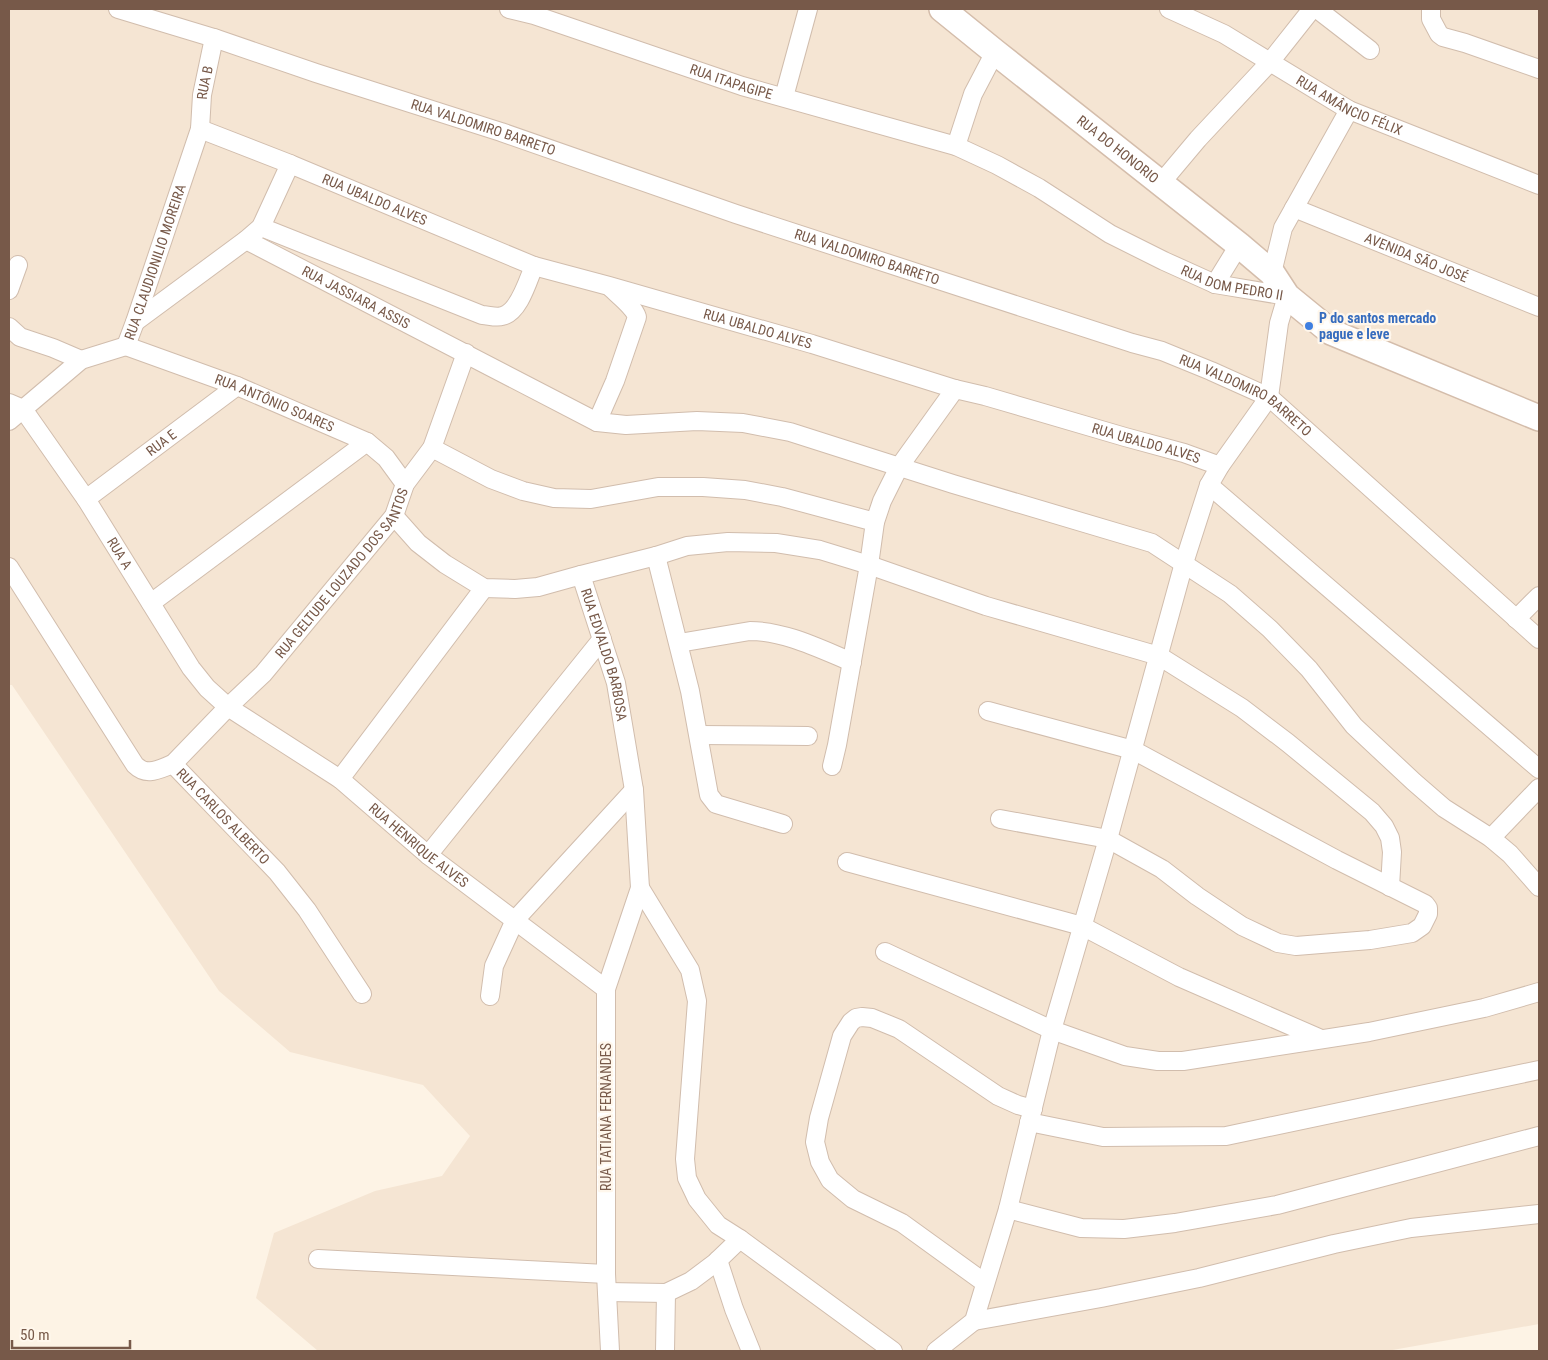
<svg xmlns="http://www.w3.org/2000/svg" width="1548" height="1360" viewBox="0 0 1548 1360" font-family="'Roboto Condensed',sans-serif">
  <rect width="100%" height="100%" fill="#fdf3e5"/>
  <path fill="#f5e5d3" d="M9 9H1539V1324L1387 1351H318L256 1298 274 1233 375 1191 442 1176 470 1136 423 1085 290 1052 219 991 12 685H9Z"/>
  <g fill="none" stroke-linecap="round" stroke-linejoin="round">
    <g stroke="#d1bdad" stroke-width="20">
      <g id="street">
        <path id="s1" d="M118 9 214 38 316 73 501 132 736 214 1132 343 1162 351 1211 371 1269 397 1539 639"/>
        <path id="s2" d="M509 9 534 15 742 86 956 146 997 165 1039 188 1110 234 1164 261 1215 284 1287 296 1279 323 1269 397 1220 466 1209 485 1184 563 1108 839 1052 1030 1008 1209 974 1321 936 1351"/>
        <path id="s3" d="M1169 9 1224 34 1349 110 1539 185"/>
        <path d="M1317 9 1370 50"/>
        <path d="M1431 9V19L1439 34 1443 37 1465 43 1539 69"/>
        <path d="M784 97 808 9"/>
        <path d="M200 129 290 164"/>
        <path d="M956 146 973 94 995 52"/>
        <path d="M1161 183 1198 139 1270 62 1312 9"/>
        <path id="s4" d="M1294 208 1539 307"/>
        <path d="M261 227 482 315C488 315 496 318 502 316 519 313 528 280 534 266"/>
        <path id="s5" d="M246 240 597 422 626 425 697 421 743 423 790 432 953 484 1152 543 1230 594 1270 629 1309 669 1354 726 1414 782 1444 808 1491 838 1510 854 1539 887"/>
        <path d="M1272 273 1283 228 1349 110"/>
        <path d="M1215 284 1239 245"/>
        <path d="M9 290 18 265"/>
        <path id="s6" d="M135 322 246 240 261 227 290 164 534 266 609 286 812 344 955 389 985 396 1125 437 1184 453 1220 466"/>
        <path d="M9 327 20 337 53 348 81 360"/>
        <path id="s7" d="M126 346 135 322 200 129 202 95 214 38"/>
        <path id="s8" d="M126 346 237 386 367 442 386 458 405 484"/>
        <path id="s9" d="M9 403 23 409 86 499 191 668 207 688 228 707 340 779 428 855 606 989"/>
        <path d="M9 421 81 360 126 346"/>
        <path d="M597 422 615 381 637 317C634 307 619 296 611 288"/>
        <path d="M432 448 491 479 523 491 554 498 591 499 658 487H703L745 490 782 497 875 522"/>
        <path d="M1209 485 1539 769"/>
        <path id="s10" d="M86 499 237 386"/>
        <path id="s11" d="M394 516 418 543 445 564 484 588 515 589 538 587 581 575 616 683 634 790 640 888 606 989V1274L610 1351"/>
        <path d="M656 556 690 691 709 795 716 804 783 824"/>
        <path id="s12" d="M9 567 135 765C147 777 159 769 173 764L277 872 307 910 362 994"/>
        <path d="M581 575 656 556 687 546 728 542 776 543 820 550 869 565 986 606 1159 656 1242 708 1288 743 1372 812 1384 826 1390 838 1392 852 1390 887"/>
        <path d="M151 603 367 442"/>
        <path d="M1516 619 1539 596"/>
        <path d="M679 643 750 631C785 631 820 649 852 662"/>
        <path d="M988 711 1133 750 1337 860 1425 904 1428 908V914L1422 926 1412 933 1370 940 1296 946 1278 943 1242 926 1197 896 1162 869 1108 839 1000 819"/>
        <path d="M699 735 808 736"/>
        <path id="s13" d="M173 764 228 707 263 674 394 516 405 484 432 448 466 353"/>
        <path d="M832 766 837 745 869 565 875 522 882 501 899 467 955 389"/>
        <path d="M340 779 484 588"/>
        <path d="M1491 838 1539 788"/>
        <path d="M428 855 602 639"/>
        <path d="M847 862 1082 926 1179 977 1321 1039"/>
        <path d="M640 888 690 970 697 1001 685 1159 687 1178 697 1199 718 1225 740 1239 893 1351"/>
        <path d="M885 952 1052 1030 1125 1056 1158 1061H1183L1369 1032 1484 1008 1539 992"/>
        <path d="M490 996 494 966 515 920 634 790"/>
        <path d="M1029 1122 1103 1137 1226 1136 1539 1070"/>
        <path d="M1008 1209 1081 1228 1124 1229 1175 1223 1277 1205 1539 1136"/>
        <path d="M318 1259 606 1274"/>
        <path d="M718 1260 734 1309 751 1351"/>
        <path d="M985 1283 902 1223 853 1199 830 1180 820 1162 815 1142 819 1118 842 1036 851 1022 856 1018 862 1017 872 1018 899 1029 998 1096 1018 1105 1033 1109"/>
        <path d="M607 1292 666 1293 691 1281 715 1263 740 1239"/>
        <path d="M974 1321 1101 1298 1199 1278 1334 1244 1411 1228 1539 1214"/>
        <path d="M665 1351 666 1293"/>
      </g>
    </g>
    <g stroke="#d4bdab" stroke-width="28">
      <g id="secondary">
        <path id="s14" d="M942 9 995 52 1239 245 1272 273 1287 296 1331 332 1539 418"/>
      </g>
    </g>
    <use href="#street" stroke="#fff" stroke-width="18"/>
    <use href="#secondary" stroke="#fff" stroke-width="25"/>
  </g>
  <circle fill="#3f7fe0" stroke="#fff7ec" stroke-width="2" cx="1309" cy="326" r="5"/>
  <g text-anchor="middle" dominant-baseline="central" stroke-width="4.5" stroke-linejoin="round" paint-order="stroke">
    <g font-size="14" fill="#775949" stroke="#fff7ec">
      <text stroke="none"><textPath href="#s2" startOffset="234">RUA ITAPAGIPE</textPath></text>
      <text stroke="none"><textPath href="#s7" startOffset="276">RUA B</textPath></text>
      <text stroke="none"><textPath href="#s3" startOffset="205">RUA AMÂNCIO FÉLIX</textPath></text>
      <text stroke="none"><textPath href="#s1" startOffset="384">RUA VALDOMIRO BARRETO</textPath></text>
      <text stroke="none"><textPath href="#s14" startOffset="225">RUA DO HONORIO</textPath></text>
      <text stroke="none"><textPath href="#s6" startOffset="319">RUA UBALDO ALVES</textPath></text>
      <text stroke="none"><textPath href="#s1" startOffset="789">RUA VALDOMIRO BARRETO</textPath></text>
      <text stroke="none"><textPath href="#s4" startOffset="132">AVENIDA SÃO JOSÉ</textPath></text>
      <text stroke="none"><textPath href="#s7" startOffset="89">RUA CLAUDIONILIO MOREIRA</textPath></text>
      <text stroke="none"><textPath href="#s2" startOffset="778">RUA DOM PEDRO II</textPath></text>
      <text stroke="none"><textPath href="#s5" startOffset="124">RUA JASSIARA ASSIS</textPath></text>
      <text stroke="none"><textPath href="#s6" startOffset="724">RUA UBALDO ALVES</textPath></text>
      <text stroke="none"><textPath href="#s1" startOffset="1194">RUA VALDOMIRO BARRETO</textPath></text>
      <text stroke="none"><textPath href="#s8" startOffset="159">RUA ANTÔNIO SOARES</textPath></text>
      <text stroke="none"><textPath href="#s10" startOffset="94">RUA E</textPath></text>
      <text stroke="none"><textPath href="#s6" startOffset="1129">RUA UBALDO ALVES</textPath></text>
      <text stroke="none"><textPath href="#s9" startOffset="189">RUA A</textPath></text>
      <text stroke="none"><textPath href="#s13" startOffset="256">RUA GELTUDE LOUZADO DOS SANTOS</textPath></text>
      <text stroke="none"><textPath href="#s11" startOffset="298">RUA EDVALDO BARBOSA</textPath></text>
      <text stroke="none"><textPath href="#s12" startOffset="348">RUA CARLOS ALBERTO</textPath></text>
      <text stroke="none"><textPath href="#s9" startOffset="614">RUA HENRIQUE ALVES</textPath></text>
      <text transform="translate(606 1117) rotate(-90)">RUA TATIANA FERNANDES</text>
    </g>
    <g font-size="14" font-weight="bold" fill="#366cbe" stroke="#fff7ec" text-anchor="start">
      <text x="1319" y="318">P do santos mercado<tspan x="1319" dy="16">pague e leve</tspan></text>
    </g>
  </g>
  <rect width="1548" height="1360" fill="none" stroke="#775949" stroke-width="20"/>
  <path d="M12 1340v8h118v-8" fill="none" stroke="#775949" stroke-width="2.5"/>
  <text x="20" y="1340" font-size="15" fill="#775949" stroke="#fff7ec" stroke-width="4" paint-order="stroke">50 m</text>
</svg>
